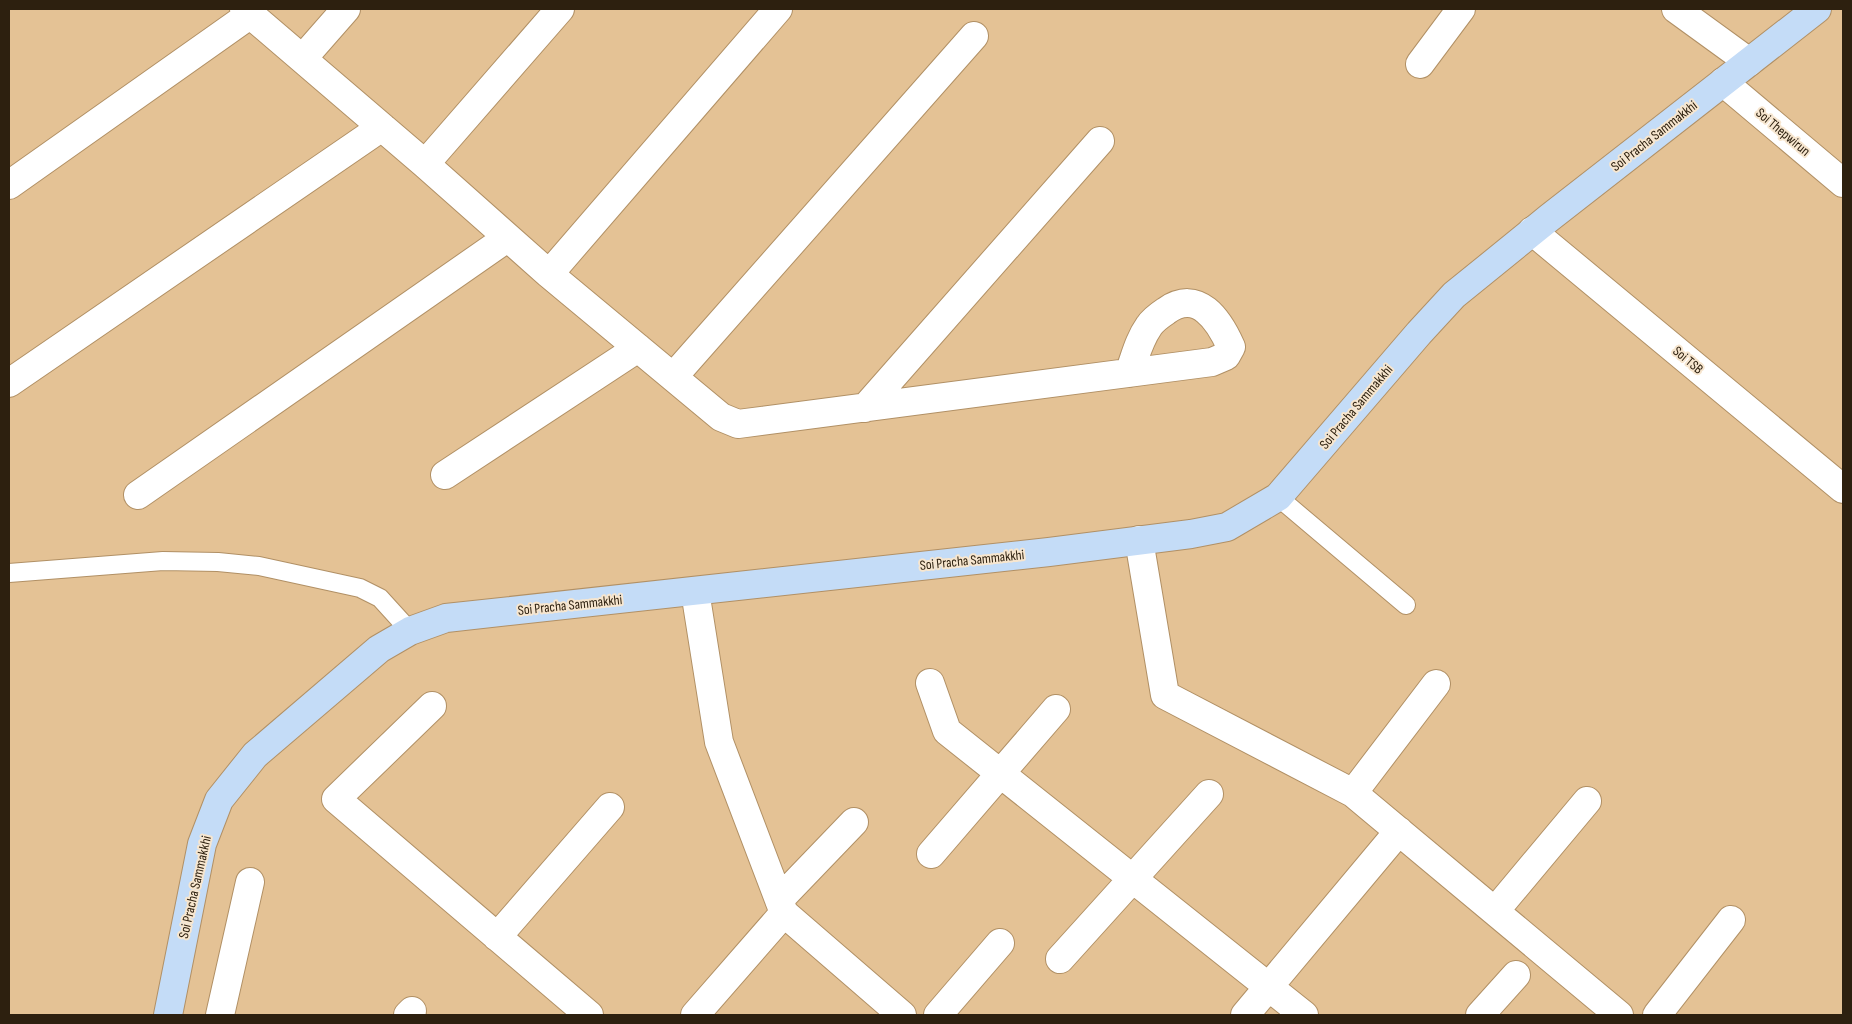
<svg xmlns="http://www.w3.org/2000/svg" width="1852" height="1024" viewBox="0 0 1852 1024" font-family="'Sofia Sans Condensed',sans-serif">
  <rect width="100%" height="100%" fill="#e4c295"/>
  <g fill="none" stroke-linecap="round" stroke-linejoin="round">
    <g stroke="#b19065" stroke-width="20">
      <path id="lane" d="M1278 497 1406 605
        M9 573 163 561 218 562 259 566 360 588 380 598 410 631"/>
    </g>
    <g stroke="#b19065" stroke-width="30">
      <path id="street" d="M244 9 425 164 549 274 721 417 738 424 1212 362 1226 356 1231 347C1219 320 1198 288 1166 311 1160 315 1153 320 1149 326 1139 340 1135 357 1129 373
        M1676 9 1749 62
        M303 58 346 9
        M1420 64 1461 9
        M1723 82 1843 183
        M425 164 560 9
        M9 185 251 14
        M1532 231 1843 489
        M549 274 778 9
        M673 377 974 36
        M9 383 382 127
        M865 408 1100 141
        M445 475 638 348
        M138 495 507 238
        M1139 540 1165 695 1353 793 1619 1015
        M695 591 719 742 784 913 902 1015
        M930 683 947 731 1304 1015
        M432 706 336 799 589 1015
        M1353 793 1436 684
        M931 854 1056 709
        M779 900 854 822
        M1495 911 1587 801
        M497 937 610 807
        M1060 959 1209 794
        M220 1015 250 882
        M408 1015 412 1011
        M695 1015 784 913
        M938 1015 1000 943
        M1245 1015 1399 831
        M1480 1015 1516 975
        M1657 1015 1731 920"/>
    </g>
    <g stroke="#b19065" stroke-width="30">
      <path id="secondary" d="M168 1015 202 844 219 800 255 755 379 649 410 631 446 618 1049 552 1191 534 1227 527 1278 497 1419 333 1454 295 1549 218 1817 9"/>
    </g>
    <use href="#lane" stroke="#fff" stroke-width="18"/>
    <use href="#street" stroke="#fff" stroke-width="28"/>
    <use href="#secondary" stroke="#c4dcf7" stroke-width="28"/>
  </g>
  <g text-anchor="middle" dominant-baseline="central" stroke-width="4" stroke-linejoin="round" paint-order="stroke">
    <g font-size="14" fill="#2d200f" stroke="#f7e6cf">
      <text transform="translate(1783 132) rotate(40)">Soi Thepwirun</text>
      <text transform="translate(1654 136) rotate(-38)">Soi Pracha Sammakkhi</text>
      <text transform="translate(1688 360) rotate(40)">Soi TSB</text>
      <text transform="translate(1356 407) rotate(-50)">Soi Pracha Sammakkhi</text>
      <text transform="translate(972 560) rotate(-6)">Soi Pracha Sammakkhi</text>
      <text transform="translate(570 605) rotate(-6)">Soi Pracha Sammakkhi</text>
      <text transform="translate(195 887) rotate(-77)">Soi Pracha Sammakkhi</text>
    </g>
  </g>
  <rect width="1852" height="1024" fill="none" stroke="#2d200f" stroke-width="20"/>
</svg>
